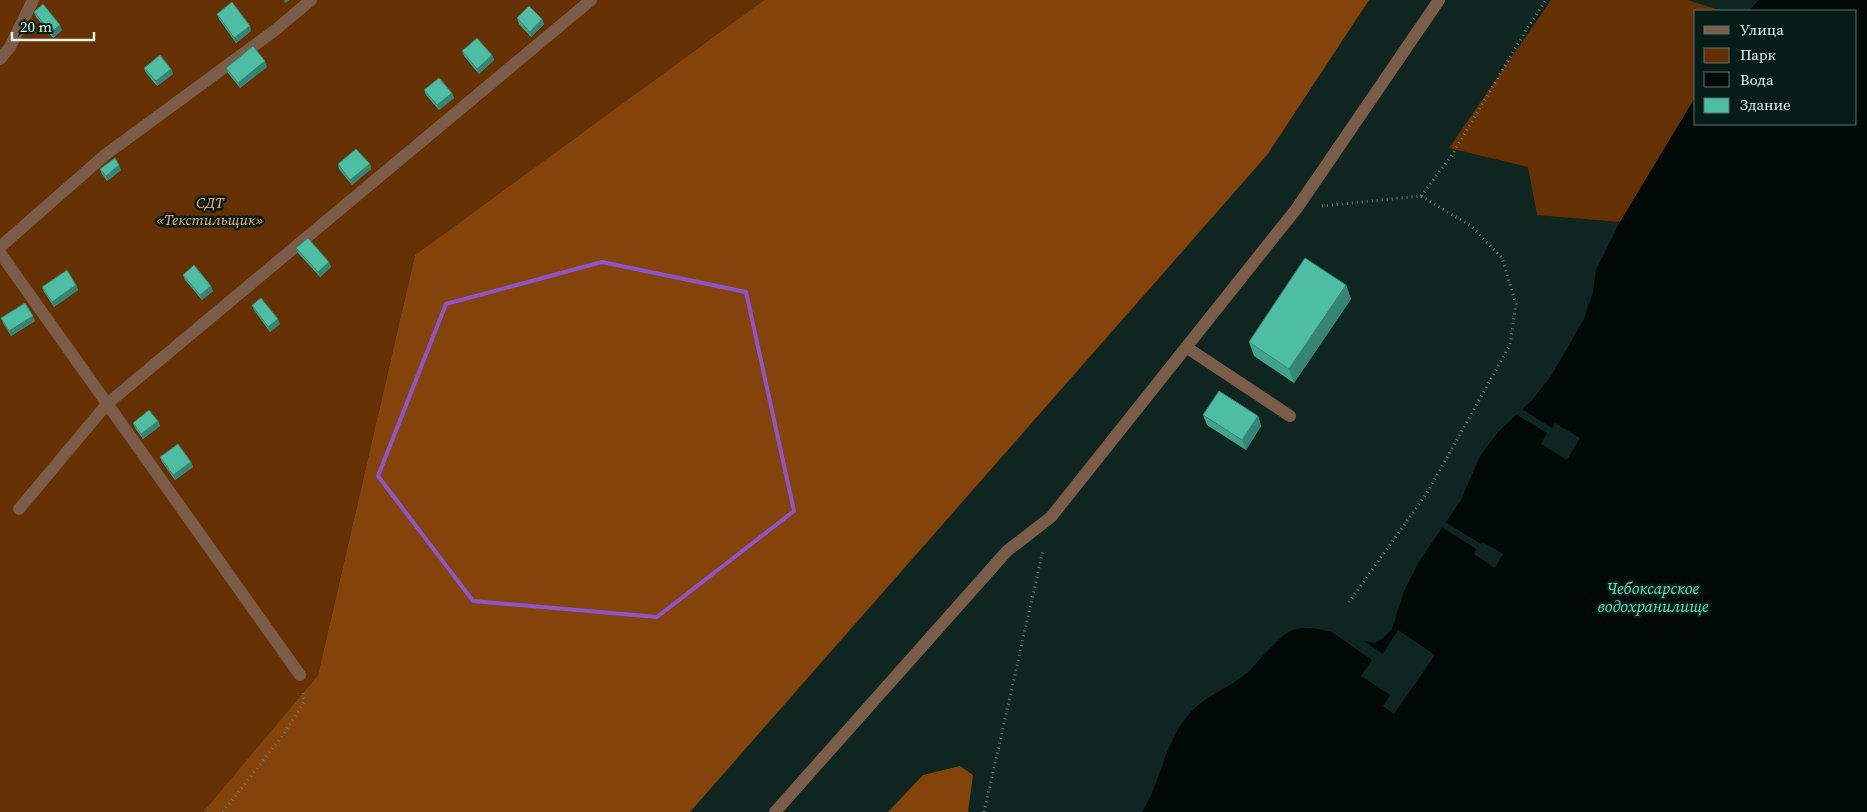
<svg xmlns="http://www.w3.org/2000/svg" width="1867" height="812" viewBox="0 0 1867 812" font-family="'Source Serif 4',serif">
  <rect width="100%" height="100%" fill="#0f2620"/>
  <path fill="#653002" d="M0 0H764L415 255 318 675 203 812H0Z
    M1551 0H1687L1723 11H1696V96L1620 222 1537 215 1528 167 1449 148Z"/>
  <path fill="#84430b" d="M764 0H1369L1267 155 690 812H203L318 675 415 255Z
    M960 766 973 775 968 812H888L923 775Z"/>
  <path fill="#010907" d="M1759 0H1867V812H1142C1162 781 1163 743 1190 713 1205 695 1231 688 1249 671 1259 661 1280 635 1293 630 1315 622 1351 640 1375 643L1382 639 1392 629 1404 591 1420 560 1461 500 1480 456 1498 432 1532 400 1551 376 1584 319 1593 292 1596 270 1620 222 1696 96V124H1856V11H1749Z"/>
  <path fill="#0f2620" d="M1520 408 1552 428 1555 423 1580 438 1567 460 1541 444 1547 433 1514 413Z
    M1445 522 1481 544 1483 542 1503 554 1495 568 1474 554 1476 549 1442 527Z
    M1326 628 1358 637 1383 654 1398 630 1435 655 1394 714 1383 706 1390 695 1361 676 1372 660Z"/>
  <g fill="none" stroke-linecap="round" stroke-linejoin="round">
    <path stroke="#697c77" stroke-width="3" stroke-dasharray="1 4" stroke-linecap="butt" d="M1421 196 1452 155 1528 27 1546 0
      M1322 206 1421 196 1471 226 1502 258 1516 304 1510 345 1427 493 1349 602
      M223 812 283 735 304 702 303 693
      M984 812 1043 550"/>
    <path stroke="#7a5c49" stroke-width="12" d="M0 59 10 47 33 0
      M0 247 105 155 274 31 311 0
      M0 253 300 675
      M1186 347 1290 416
      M19 509 107 404 591 0
      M775 812 1007 551 1051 517 1297 208 1439 0"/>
  </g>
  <path fill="#42a38d" d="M34 12 62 30 53 38 36 17Z
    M217 14 251 31 236 43 219 19Z
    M517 18 542 19 544 24 531 37 519 24Z
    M462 51 492 55 494 60 479 74 464 56Z
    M267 67 240 88 228 73 226 68Z
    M144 68 171 69 173 74 157 86 146 73Z
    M424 90 452 93 454 98 439 110 426 95Z
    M338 164H370L371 169 352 185 339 169Z
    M100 169 121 170 107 181 102 174Z
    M296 248 329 262 331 267 320 277 298 253Z
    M183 275 213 291 202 300 185 280Z
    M76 285 78 290 54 307 44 292 42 287Z
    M1346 285 1351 299 1294 383 1254 356 1249 342Z
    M252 305 280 324 270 332 254 310Z
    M1 318 35 321 11 336 3 323Z
    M1203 415 1258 416 1261 426 1246 450 1207 425Z
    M158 421 160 426 143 439 135 428 133 423Z
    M160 457 191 462 193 467 175 480 162 462Z"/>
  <path fill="#368473" d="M284 0H290L285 3Z
    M542 19 544 24 531 37 530 32Z
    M60 25 62 30 53 38 51 32Z
    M250 26 251 31 236 43 234 38Z
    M492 55 494 60 479 74 477 69Z
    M265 61 267 67 240 88 238 83Z
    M171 69 173 74 157 86 156 81Z
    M452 93 454 98 439 110 437 105Z
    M370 164 371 169 352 185 350 180Z
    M119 165 121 170 107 181 106 176Z
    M329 262 331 267 320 277 318 272Z
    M76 285 78 290 54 307 52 302Z
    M1346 285 1351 299 1294 383 1289 369Z
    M211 286 213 291 202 300 200 295Z
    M33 316 35 321 11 336 9 331Z
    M278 319 280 324 270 332 268 327Z
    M1258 416 1261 426 1246 450 1242 440Z
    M158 421 160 426 143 439 141 434Z
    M191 462 193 467 175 480 173 475Z"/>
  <path fill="#4dbda4" stroke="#368473" d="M232 2 250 26 234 38 217 14Z
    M43 4 60 25 51 32 34 12Z
    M529 6 542 19 530 32 517 18Z
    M477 38 492 55 477 69 462 51Z
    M253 46 265 61 238 83 226 68Z
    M160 55 171 69 156 81 144 68Z
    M439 78 452 93 437 105 424 90Z
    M356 149 370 164 350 180 338 164Z
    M115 158 119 165 106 176 100 169Z
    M308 238 329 262 318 272 296 248Z
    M1305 258 1346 285 1289 369 1249 342Z
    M194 265 211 286 200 295 183 275Z
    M67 270 76 285 52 302 42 287Z
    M261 298 278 319 268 327 252 305Z
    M25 303 33 316 9 331 1 318Z
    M1219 391 1258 416 1242 440 1203 415Z
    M149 410 158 421 141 434 133 423Z
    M178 444 191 462 173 475 160 457Z"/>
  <path fill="none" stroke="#9054c9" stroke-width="4" stroke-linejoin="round" d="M602 262 746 292 794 511 657 617 473 601 378 476 446 304Z"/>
  <g text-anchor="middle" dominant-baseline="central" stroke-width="5" stroke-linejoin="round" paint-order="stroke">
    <g font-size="15" font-style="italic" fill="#feb17f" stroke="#051c17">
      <text x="210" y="202">СДТ<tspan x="210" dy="17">«Текстильщик»</tspan></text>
    </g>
    <g font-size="16" font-style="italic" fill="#50edcc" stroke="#051c17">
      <text x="1653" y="588">Чебоксарское<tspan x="1653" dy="18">водохранилище</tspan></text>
    </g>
  </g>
  <rect x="1694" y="10" width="162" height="115" fill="#051c17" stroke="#5f726e"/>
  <rect x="1704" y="26" width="25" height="8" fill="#7a5c49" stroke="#5f726e"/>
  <text x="1740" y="35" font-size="15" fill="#e6f4f0">Улица</text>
  <rect x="1704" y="48" width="25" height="15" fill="#653002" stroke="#5f726e"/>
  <text x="1740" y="60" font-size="15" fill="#e6f4f0">Парк</text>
  <rect x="1704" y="72" width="25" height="15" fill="#010907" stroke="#5f726e"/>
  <text x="1740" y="85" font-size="15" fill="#e6f4f0">Вода</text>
  <rect x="1704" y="98" width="25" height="15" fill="#4dbda4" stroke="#5f726e"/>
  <text x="1740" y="110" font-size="15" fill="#e6f4f0">Здание</text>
  <path d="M12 32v8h82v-8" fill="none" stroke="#e6f4f0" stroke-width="2.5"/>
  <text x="20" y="32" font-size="15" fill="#e6f4f0" stroke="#051c17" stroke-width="4" paint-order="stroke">20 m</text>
</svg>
